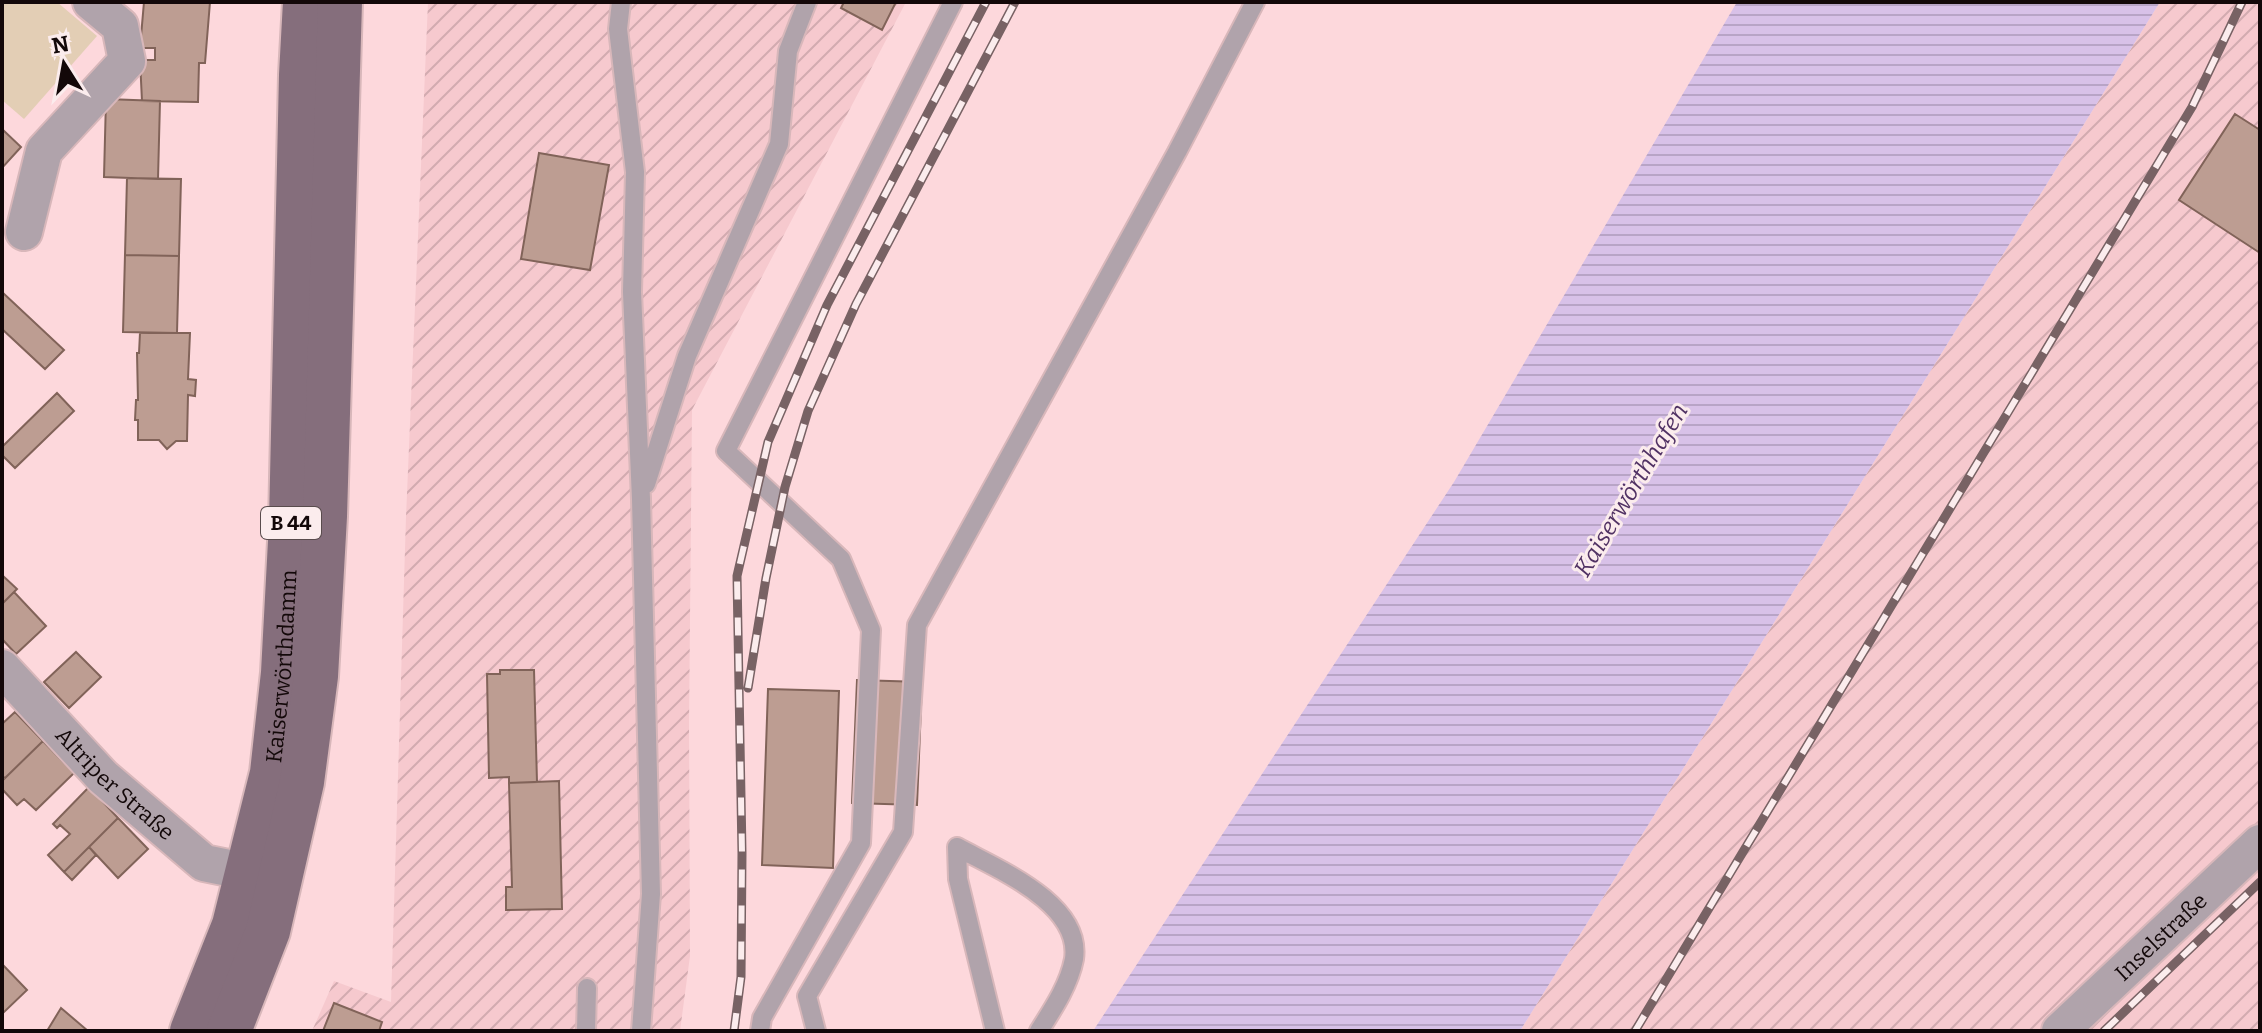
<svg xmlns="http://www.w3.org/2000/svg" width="2262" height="1033" viewBox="0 0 2262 1033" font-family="Bitter,serif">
  <defs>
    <pattern id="industrial-furrows" width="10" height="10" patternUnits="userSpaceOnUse" patternTransform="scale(2)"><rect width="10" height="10" fill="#f6c9ce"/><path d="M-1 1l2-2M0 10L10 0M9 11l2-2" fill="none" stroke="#d2abb0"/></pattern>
    <pattern id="water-rules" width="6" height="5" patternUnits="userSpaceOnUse" patternTransform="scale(2)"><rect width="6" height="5" fill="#d8c1e8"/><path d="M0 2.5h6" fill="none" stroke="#b8a4c6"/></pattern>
  </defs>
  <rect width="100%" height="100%" fill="#fdd8dc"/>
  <path fill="url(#industrial-furrows)" d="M428 2H906L692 410 689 725 690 956 680 1031H312L334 981 391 1002 406 517Z
    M2160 2H2260V1031H1520Z"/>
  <path fill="#e3ceb5" d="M2 2H57L97 36 24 119 2 100Z"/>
  <path fill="url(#water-rules)" d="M1737 2H2160L1520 1031H1093L1454 482Z"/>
  <path fill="#bd9d92" stroke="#816359" stroke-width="2" d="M144 2H210L205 63H199L198 102 142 101 140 60H155V48H140Z
    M844 2H896L882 30 841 8Z
    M106 99 160 101 158 179 104 177Z
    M2235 114 2260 130V253L2179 200Z
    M2 129 21 147 2 168Z
    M539 153 609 165 590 270 521 259Z
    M127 178 181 179 179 256 125 255Z
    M125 255 179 256 177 333 123 332Z
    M2 292 64 350 45 369 2 329Z
    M140 333H190L188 379 196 380 195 396 188 395 187 441H176L167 449 159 440H138V420H135L136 400H138L137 353H139Z
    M57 393 74 411 15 468 2 455V447Z
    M2 575 17 589 2 604Z
    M14 592 46 626 16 654 2 639V604Z
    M76 652 101 677 69 708 44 682Z
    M500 670H534L537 782 509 783V777L489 778 487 674H500Z
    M857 680 922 682 917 805 852 803Z
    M768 689 839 691 833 868 762 865Z
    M15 712 43 741 5 778 2 776V724Z
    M43 741 74 773 36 810 24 799 17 805 2 789V781Z
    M559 781 562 909 506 910V887H512L509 783Z
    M89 787 118 818 64 872 48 855 70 834 60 825 57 828 53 824Z
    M118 818 148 849 118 878 89 847Z
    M89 847 96 855 72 880 64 872Z
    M2 964 27 990 2 1014Z
    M334 1003 382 1022 379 1031H323Z
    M61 1008 88 1031H47Z"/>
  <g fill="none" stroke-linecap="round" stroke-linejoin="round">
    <g stroke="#d8b7ba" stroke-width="22">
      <path id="service" d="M621 2 618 29 635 172 632 292 641 499 651 894 641 1031
        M646 484 687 356 779 144 788 51 807 2
        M957 847C997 869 1082 903 1074 959 1069 985 1053 1009 1039 1031
        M957 847 958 879 995 1031
        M586 1031 587 988
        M760 1031 762 1018 861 843 871 630 841 559 726 451 953 2
        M816 1031 807 996 903 832 917 625 1177 152 1255 2"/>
    </g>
    <g stroke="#d8b7ba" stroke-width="40">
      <g id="minor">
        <path d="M24 232 44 151 127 61 120 26 91 2"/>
        <path id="s1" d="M2 668 103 777 204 863 248 872"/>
        <path id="s2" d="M2060 1031 2260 843"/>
      </g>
    </g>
    <g stroke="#d8b7ba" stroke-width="48">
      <g id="primary">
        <path id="s3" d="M192 1031 234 925 272 773 283 673 291 523 301 75 305 2"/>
        <path d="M229 1031 268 931 302 782 316 676 325 516 340 2"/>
      </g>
    </g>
    <use href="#service" stroke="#b0a3ab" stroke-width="18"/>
    <use href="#minor" stroke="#b0a3ab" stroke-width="36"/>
    <use href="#primary" stroke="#856e7c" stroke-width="44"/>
    <g stroke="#786264" stroke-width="9">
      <path id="rail" d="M748 688 766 578 785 487 808 411 856 304 1015 2
        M734 1031 741 977 742 853 737 576 768 442 827 305 986 2
        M1635 1031 2192 107 2242 2
        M2104 1031 2260 882"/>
    </g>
    <use href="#rail" stroke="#fbeced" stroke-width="6" stroke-dasharray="18" stroke-linecap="butt"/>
  </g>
  <g text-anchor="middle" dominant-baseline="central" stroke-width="6" stroke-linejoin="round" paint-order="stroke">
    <rect fill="#fbeced" stroke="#594c4d" stroke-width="2" x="261" y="507" width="60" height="32" rx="6"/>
    <g font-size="20" font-weight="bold" fill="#130809">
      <text x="291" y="523">B 44</text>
    </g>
    <g font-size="22" fill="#130809" stroke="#fbeced">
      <text stroke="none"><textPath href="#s3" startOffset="378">Kaiserwörthdamm</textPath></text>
      <text stroke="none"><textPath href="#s1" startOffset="162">Altriper Straße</textPath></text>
      <text stroke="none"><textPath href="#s2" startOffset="138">Inselstraße</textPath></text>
    </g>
    <g font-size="24" font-style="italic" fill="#513264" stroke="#fbeced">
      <text transform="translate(1631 490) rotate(-59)">Kaiserwörthhafen</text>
    </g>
  </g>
  <rect width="2262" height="1033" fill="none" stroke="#130809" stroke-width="8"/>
  <g transform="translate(64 64) rotate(349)" stroke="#fbeced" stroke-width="6" paint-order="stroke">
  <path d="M0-6L14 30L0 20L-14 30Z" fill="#130809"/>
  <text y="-12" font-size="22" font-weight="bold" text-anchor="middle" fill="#130809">N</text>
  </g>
</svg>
